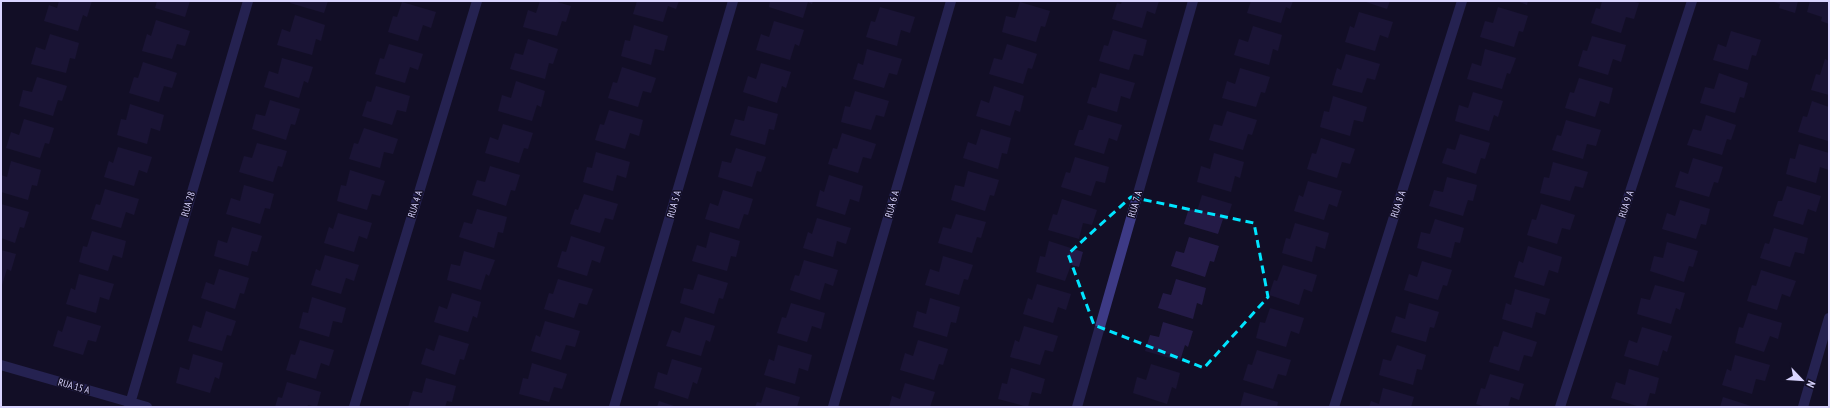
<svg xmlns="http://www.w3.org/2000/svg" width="1830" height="408" viewBox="0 0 1830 408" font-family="'PT Sans Narrow',sans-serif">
  <rect width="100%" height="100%" fill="#130f26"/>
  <path fill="#241b47" d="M59 1H92L87 17 83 15 78 31 44 21 49 5 57 8Z
    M157 1H190L185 17 155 8Z
    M291 1H328L324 13 290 3Z
    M540 1H554L571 6 566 22 562 21 557 36 523 27 528 10 536 13Z
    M637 1H679L676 9 668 6 663 22 633 14Z
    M770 1H813L812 4 808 2 803 18 769 7Z
    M1122 1H1159L1155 14 1147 11 1142 28 1112 19 1117 3 1121 4Z
    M1251 1H1293L1290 9 1286 7 1281 23 1247 13Z
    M1363 1H1390L1387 9Z
    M1517 1H1528L1527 5Z
    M1602 1H1631L1639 3 1634 19 1626 17 1621 33 1591 23 1596 8 1600 9Z
    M1771 1H1798L1795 13 1779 8 1780 4Z
    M1810 1H1829V24L1821 21 1822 17 1807 12Z
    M402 2 436 12 431 28 423 25 418 41 388 32 393 16 397 17Z
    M1020 2 1050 11 1045 27 1041 26 1036 42 1002 32 1006 16 1015 18Z
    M880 7 915 17 910 33 901 30 897 46 866 37 871 21 875 22Z
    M1498 7 1528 16 1523 32 1519 31 1514 47 1480 37 1485 21 1493 23Z
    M1359 12 1393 22 1388 38 1380 35 1375 51 1345 42 1350 26 1354 28Z
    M295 15 325 25 321 41 316 39 312 55 277 45 282 29 290 32Z
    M156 20 190 31 185 46 177 44 172 59 142 51 147 34 151 36Z
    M774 21 804 30 799 46 795 44 790 60 756 50 761 34 769 37Z
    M634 25 668 36 664 51 655 49 651 65 621 56 625 40 630 41Z
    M1253 26 1282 35 1278 51 1273 49 1269 65 1234 55 1239 39 1248 42Z
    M1113 30 1147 40 1143 56 1134 54 1129 70 1099 61 1104 45 1108 46Z
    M1731 31 1761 40 1756 56 1752 55 1748 70 1713 60 1718 44 1726 47Z
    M50 34 79 43 75 59 70 58 66 73 31 64 36 47 45 50Z
    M1592 36 1626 45 1621 62 1613 59 1608 75 1578 66 1583 50 1587 51Z
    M528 39 558 49 553 64 549 63 545 79 510 69 515 53 523 55Z
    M389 44 423 54 418 70 410 67 405 83 375 74 380 58 384 59Z
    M1007 44 1037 54 1032 69 1028 68 1023 84 989 74 994 58 1002 60Z
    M867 49 902 59 897 75 889 73 884 88 853 79 858 63 863 65Z
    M1485 49 1516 58 1510 74 1507 73 1502 89 1467 79 1472 63 1481 66Z
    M1346 54 1380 64 1375 80 1367 78 1362 93 1332 85 1337 68 1341 70Z
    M282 58 313 67 308 83 304 81 299 98 264 87 269 71 278 74Z
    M1825 59 1829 61V95L1811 90 1816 74 1820 75Z
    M143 62 177 73 172 88 164 86 159 102 129 93 134 77 138 78Z
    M761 63 791 72 786 88 782 86 777 103 743 92 748 76 756 79Z
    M622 67 656 78 651 93 643 91 638 107 608 98 613 82 617 83Z
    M1240 68 1270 77 1265 93 1261 92 1256 107 1222 98 1227 81 1235 84Z
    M1100 73 1135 83 1130 99 1121 96 1117 112 1087 103 1092 87 1096 88Z
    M1719 73 1748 83 1744 98 1740 97 1735 113 1700 103 1705 87 1714 89Z
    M37 77 67 86 62 101 58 100 53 116 19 106 23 90 32 92Z
    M1579 78 1613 88 1609 104 1600 101 1595 117 1565 108 1570 92 1574 93Z
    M516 81 545 91 541 107 537 105 532 121 498 111 502 95 511 98Z
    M376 86 410 96 406 112 397 110 392 125 362 116 367 101 371 102Z
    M994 86 1024 96 1020 112 1015 110 1010 126 976 116 981 100 989 103Z
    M855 91 889 101 884 117 876 115 871 130 841 122 845 106 850 107Z
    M1473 92 1503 101 1498 117 1494 115 1489 131 1455 121 1459 105 1468 108Z
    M1333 96 1367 107 1363 122 1354 120 1350 136 1320 127 1324 111 1329 112Z
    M270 100 300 109 295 125 291 124 286 140 252 129 256 114 265 116Z
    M1812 101 1829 107 1828 141 1798 132 1803 116 1807 117Z
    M130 104 164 115 160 131 151 128 147 144 117 135 121 119 126 120Z
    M748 106 778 114 774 130 769 129 765 145 730 135 735 119 744 121Z
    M609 110 643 120 639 136 630 133 625 149 595 140 600 124 604 125Z
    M1227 111 1257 120 1252 135 1248 134 1243 150 1209 140 1214 124 1222 126Z
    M1088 115 1122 125 1117 141 1109 138 1104 154 1074 145 1079 130H1083Z
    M1706 115 1736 125 1731 140 1727 139 1722 155 1687 145 1693 129 1701 131Z
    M24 119 54 128 49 144 45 143 40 158 6 148 11 132 19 135Z
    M1566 120 1601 130 1596 146 1587 144 1583 159 1552 150 1557 135 1561 136Z
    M503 124 533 133 528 149 524 148 519 163 485 153 490 137 498 140Z
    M364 128 398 139 393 154 384 152 380 168 349 159 354 143 358 144Z
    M981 129 1011 138 1007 154 1002 153 998 169 963 158 968 142 976 145Z
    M842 133 876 144 871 159 863 157 858 173 828 164 833 148 837 149Z
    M1460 134 1490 143 1485 159 1481 158 1476 174 1442 163 1447 148 1455 150Z
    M1321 138 1355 149 1350 164 1342 162 1337 178 1307 169 1312 153 1316 154Z
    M257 143 287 151 282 167 278 166 273 182 239 172 244 156 252 158Z
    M1799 144 1829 153V170L1820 167 1816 183 1786 174 1790 158 1795 159Z
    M118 147 152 157 147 173 139 170 134 186 104 177 109 161 113 163Z
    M736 148 766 157 761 172 757 171 752 187 718 177 722 161 731 163Z
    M596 152 630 162 626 178 617 175 613 191 583 182 587 167 592 168Z
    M1214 153 1244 162 1240 178 1235 176 1231 192 1197 182 1201 166 1210 169Z
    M1075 157 1109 167 1105 183 1096 181 1091 196 1061 187 1066 172 1070 173Z
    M1693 158 1723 167 1718 183 1714 182 1709 197 1675 187 1680 171 1688 174Z
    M11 161 41 170 37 186 32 185 28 200 1 192V175L7 177Z
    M1553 162 1588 172 1583 188 1575 186 1570 201 1540 193 1544 177 1549 178Z
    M490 166 520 175 515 191 511 190 506 206 472 195 477 180 485 182Z
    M350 170 385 181 380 196 372 194 367 210 337 201 341 185 346 186Z
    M968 171 999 180 994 196 990 195 985 211 951 200 955 185 964 187Z
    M829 175 863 186 859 202 850 199 845 215 816 206 820 190 824 192Z
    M1447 177 1477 185 1473 201 1468 200 1463 216 1429 206 1434 190 1443 192Z
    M1308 181 1342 191 1337 207 1329 204 1324 220 1294 211 1299 195 1303 197Z
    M244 185 274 194 270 209 265 208 260 224 226 214 231 198 240 201Z
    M1787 186 1821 196 1816 212 1808 209 1803 225 1773 216 1778 201H1782Z
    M105 189 139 199 134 215 126 212 121 228 91 219 96 204 100 205Z
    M723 190 753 199 748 215 744 214 739 229 705 219 710 203 718 206Z
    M584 194 618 204 613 220 605 218 600 233 570 224 575 209 578 210Z
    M1202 195 1232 204 1227 220 1223 219 1218 234 1184 224 1189 208 1197 211Z
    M1062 199 1097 210 1092 225 1083 223 1079 239 1048 230 1053 214 1057 215Z
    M1680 200 1710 209 1706 225 1701 224 1696 239 1662 229 1667 213 1675 216Z
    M1 204 29 212 24 228 20 227 15 243 1 238Z
    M1541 204 1575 215 1570 230 1562 228 1557 244 1527 235 1532 219 1536 220Z
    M477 209 507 217 503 233 498 232 494 248 459 237 464 222 472 224Z
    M338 213 372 223 367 239 359 236 354 252 324 243 329 227 333 229Z
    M956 214 986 222 981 238 977 237 972 253 938 243 943 227 951 229Z
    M817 218 851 228 846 244 837 241 833 257 803 248 808 232 812 234Z
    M1435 219 1464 228 1460 243 1455 242 1451 258 1417 248 1421 232 1430 234Z
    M1295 223 1329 233 1325 249 1316 246 1312 262 1282 253 1286 238 1290 239Z
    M232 227 262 236 257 252 252 251 248 266 214 256 218 240 227 243Z
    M1774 228 1808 238 1804 254 1795 252 1790 267 1760 258 1765 243 1769 244Z
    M92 231 126 241 122 258 113 255 108 271 79 262 83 246 87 247Z
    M710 232 740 241 736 257 731 256 727 271 692 261 697 245 706 248Z
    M571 236 605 247 600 263 592 260 587 276 557 267 562 251 566 252Z
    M1189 237 1219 246 1214 262 1210 261 1205 277 1171 266 1176 251 1184 253Z
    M1049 241 1083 252 1079 267 1071 265 1065 281 1036 272 1040 256 1045 257Z
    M1667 242 1698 251 1693 267 1689 266 1684 282 1650 271 1654 256 1663 258Z
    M1528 246 1562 257 1558 273 1549 270 1544 286 1514 277 1519 261 1523 263Z
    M1 250 16 254 11 271 7 269 2 285 1 284Z
    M464 251 495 260 489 276 486 274 481 290 447 280 451 264 460 266Z
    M325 255 359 265 354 281 346 278 341 294 311 285 316 269 320 271Z
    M943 256 973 265 968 280 964 279 959 295 925 285 930 269 939 272Z
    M804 260 838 270 833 286 825 283 820 300 790 290 795 275 799 276Z
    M1422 261 1452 270 1447 286 1443 285 1438 300 1404 290 1409 274 1417 277Z
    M1283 265 1317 275 1312 292 1304 289 1299 305 1269 295 1274 280 1277 281Z
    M219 269 249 278 244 294 240 293 235 309 201 298 206 282 214 285Z
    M1761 270 1796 281 1790 297 1782 294 1777 310 1747 301 1752 285 1756 286Z
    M79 274 114 284 109 300 100 297 96 313 66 304 71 288 75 290Z
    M698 274 728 283 723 299 719 298 714 314 680 303 684 288 693 290Z
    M558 279 593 289 587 305 579 303 574 318 544 309 549 293 553 294Z
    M1176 279 1206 288 1202 305 1197 303 1193 319 1158 308 1163 293 1171 295Z
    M1037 284 1071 294 1066 310 1058 307 1053 323 1023 314 1028 298 1032 300Z
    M1655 285 1685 293 1680 310 1676 308 1671 324 1637 314 1641 298 1650 300Z
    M1515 289 1550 299 1545 315 1536 312 1532 328 1502 319 1506 303 1511 305Z
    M452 293 481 302 477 318 473 316 468 332 434 322 439 306 447 309Z
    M312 297 346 308 342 323 333 321 329 337 299 328 303 312 308 313Z
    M930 298 960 307 956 323 951 322 947 337 913 327 917 311 926 314Z
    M791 303 825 313 821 329 812 326 807 342 777 333 782 317 786 318Z
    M1409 303 1439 312 1434 328 1430 327 1426 342 1391 332 1396 316 1405 319Z
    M1270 308 1304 318 1299 334 1291 331 1286 347 1256 338 1260 322 1265 323Z
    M206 311 236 321 231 336 227 335 222 351 188 341 193 325 201 328Z
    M1748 313 1782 323 1778 339 1770 336 1764 352 1735 343 1739 327 1743 328Z
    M67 316 101 326 96 342 88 340 83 355 53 346 58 330 62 332Z
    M685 317 715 326 710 342 706 340 701 356 666 346 672 330 680 333Z
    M545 321 580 331 575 347 566 345 561 360 531 351 536 335 540 337Z
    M1163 322 1193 331 1188 347 1185 345 1180 361 1145 351 1150 335 1159 337Z
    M1024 326 1058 336 1053 352 1045 350 1040 365 1010 357 1015 340 1019 342Z
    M1642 327 1672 336 1667 352 1663 350 1658 366 1624 356 1629 340 1637 343Z
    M1503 331 1537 342 1532 357 1524 355 1519 371 1489 362 1494 346 1498 347Z
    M439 335 469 344 464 360 460 359 455 375 421 364 426 348 434 351Z
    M300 340 334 350 329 366 321 363 316 379 286 370 291 354 295 355Z
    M918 340 948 349 943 365 939 364 934 380 900 370 905 353 913 356Z
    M778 345 812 355 808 371 799 368 795 384 764 375 769 359 774 361Z
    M1397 345 1426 355 1422 370 1417 369 1413 385 1379 375 1383 359 1391 361Z
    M1257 350 1291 360 1286 376 1278 374 1273 389 1243 380 1248 364 1252 365Z
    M193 354 223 363 219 379 215 377 210 393 176 383 180 367 189 370Z
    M1735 355 1770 365 1765 381 1756 379 1752 394 1722 385 1727 369 1731 371Z
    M672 359 702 368 697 384 693 382 688 399 654 388 658 372 667 375Z
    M532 363 567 374 562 389 554 387 549 402 519 394 523 378 528 379Z
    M1151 364 1180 373 1176 389 1172 387 1167 404 1133 393 1137 377 1146 380Z
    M1011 368 1045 379 1041 394 1032 392 1028 407 998 399 1002 383 1007 384Z
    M1629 369 1659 378 1655 394 1650 393 1646 407H1640L1611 398 1616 382 1625 385Z
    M1490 374 1524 384 1519 400 1511 397 1508 407H1486L1476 404 1481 388 1485 389Z
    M426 378 456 386 452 402 447 401 445 407H408L413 391 422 393Z
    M287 382 321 392 317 407 308 405 307 407H275L278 397 282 398Z
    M905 383 935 392 930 407H889L892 396 900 399Z
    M766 387 800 397 797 407H755L757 402 761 403Z
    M1383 388 1414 397 1411 407H1369L1371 401 1379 404Z
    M1244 392 1278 402 1277 407H1240Z
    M1723 397 1754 407H1720Z
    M659 401 677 407H657Z"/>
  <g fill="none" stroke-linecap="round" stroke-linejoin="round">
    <path stroke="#3d3a85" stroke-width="10" d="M1 365 147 407
      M129 407 248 1
      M354 407 477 1
      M614 407 733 1
      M833 407 951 1
      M1077 407 1193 1
      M1334 407 1462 1
      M1560 407 1692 1
      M1803 407 1829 318"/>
  </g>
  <path d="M0 0H1830V408H0ZM1131 197 1254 223 1268 297 1204 368 1094 325 1068 254Z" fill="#130f26" fill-opacity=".55" fill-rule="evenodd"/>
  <path fill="none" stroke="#00e5ff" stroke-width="3" stroke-dasharray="8 5" stroke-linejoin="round" d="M1131 197 1254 223 1268 297 1204 368 1094 325 1068 254Z"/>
  <g text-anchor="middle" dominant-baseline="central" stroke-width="3" stroke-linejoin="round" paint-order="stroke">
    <g font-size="10" fill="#d9d4ff" stroke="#130f26">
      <text transform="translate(188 204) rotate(-74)">RUA 28</text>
      <text transform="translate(415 204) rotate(-73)">RUA 4 A</text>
      <text transform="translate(674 204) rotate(-74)">RUA 5 A</text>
      <text transform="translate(892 204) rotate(-74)">RUA 6 A</text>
      <text transform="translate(1135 204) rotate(-74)">RUA 7 A</text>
      <text transform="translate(1398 204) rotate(-72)">RUA 8 A</text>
      <text transform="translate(1626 204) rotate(-72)">RUA 9 A</text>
      <text transform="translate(74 386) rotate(16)">RUA 15 A</text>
    </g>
  </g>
  <rect width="1830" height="408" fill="none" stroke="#d9d4ff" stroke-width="4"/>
  <g transform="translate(1802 380) rotate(115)" stroke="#130f26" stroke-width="3" paint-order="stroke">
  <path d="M0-3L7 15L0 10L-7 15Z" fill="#d9d4ff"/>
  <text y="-6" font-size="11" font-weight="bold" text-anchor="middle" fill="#d9d4ff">N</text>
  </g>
</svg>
